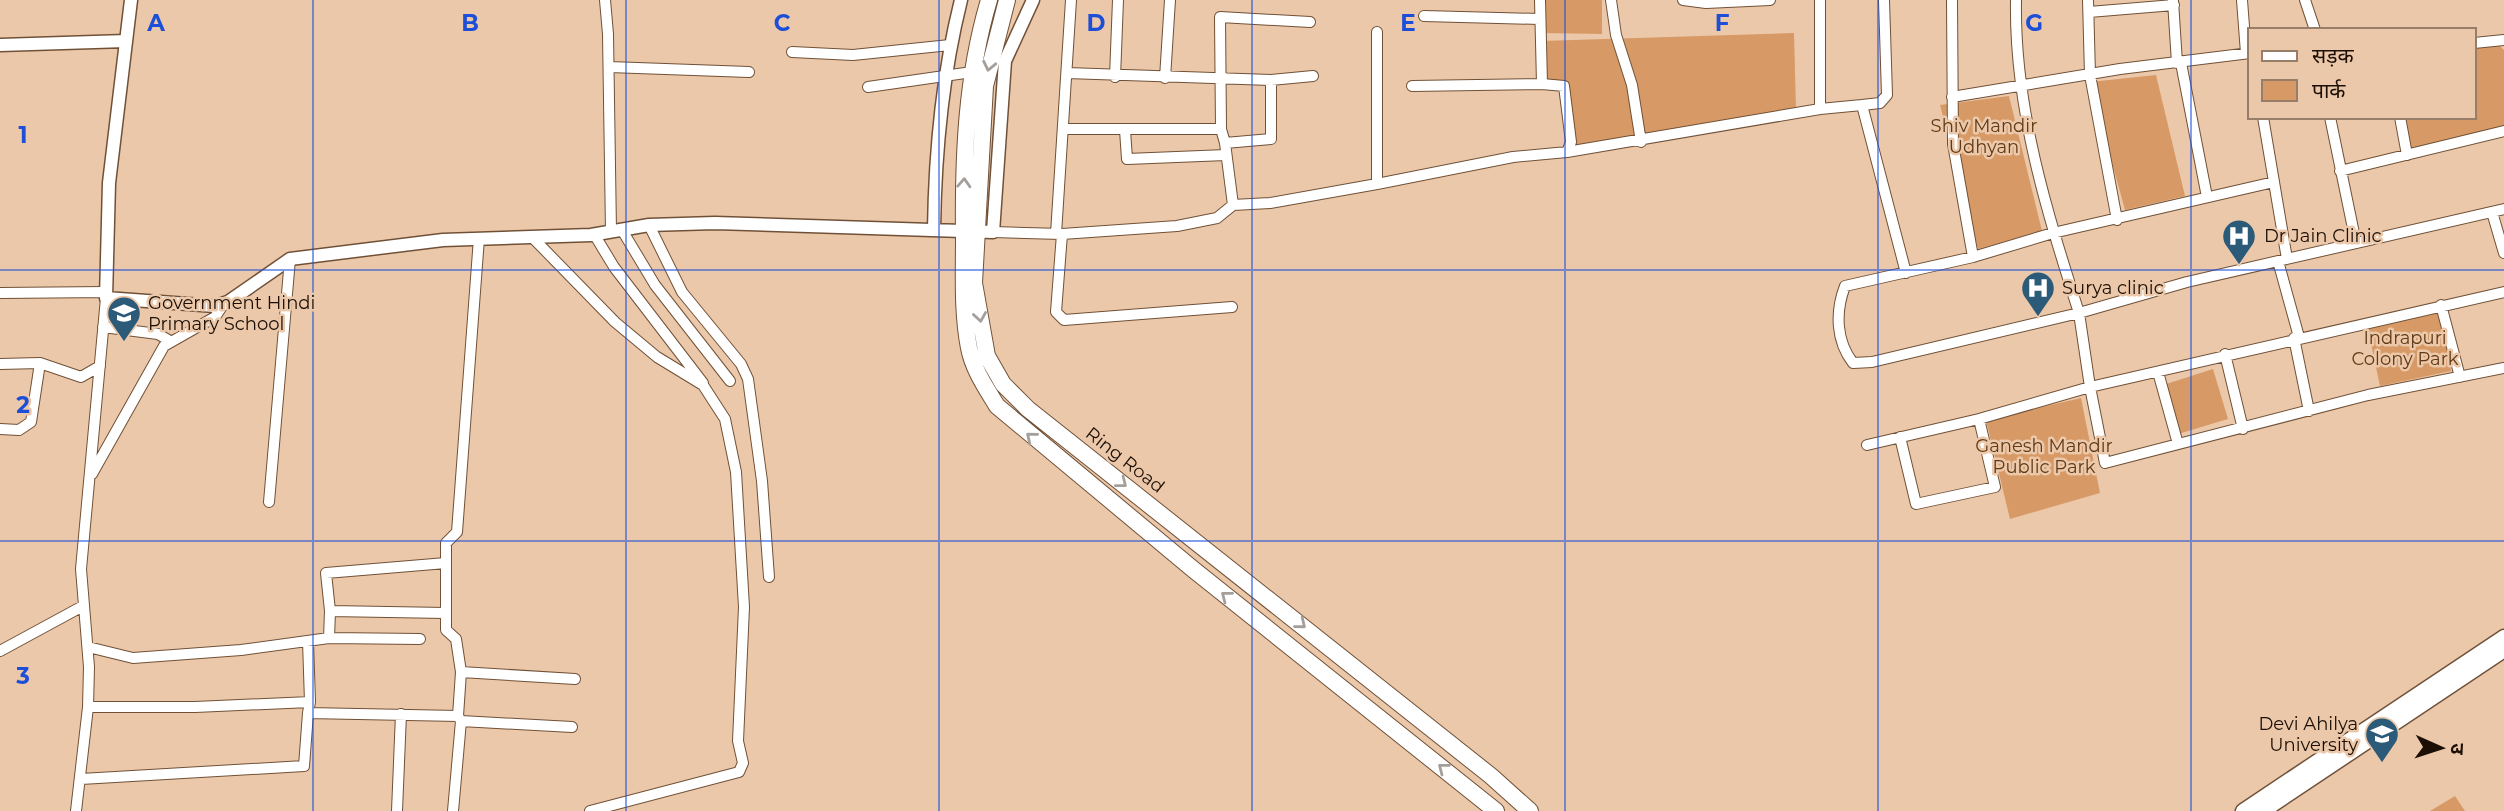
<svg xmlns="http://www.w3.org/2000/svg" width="2504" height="811" viewBox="0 0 2504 811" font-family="Montserrat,'Noto Sans Devanagari',sans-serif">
  <rect width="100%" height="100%" fill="#ecc8aa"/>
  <path fill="#d79a66" d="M1541 0H1602V34L1541 33Z
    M1794 33 1796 109 1575 148 1569 86 1544 78 1541 41Z
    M2496 42 2504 50V131L2407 155 2400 117H2474V43Z
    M2156 75 2185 196 2125 210 2090 82Z
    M2009 96 2042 231 1978 249 1940 105Z
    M2439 309 2451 371 2380 386 2367 325Z
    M2213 369 2228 419 2178 434 2163 385Z
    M2081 398 2100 493 2010 519 1986 420Z
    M2455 796 2465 811H2430Z"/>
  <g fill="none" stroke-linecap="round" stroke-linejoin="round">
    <g stroke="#705137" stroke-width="12">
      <path id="minor" d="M605 0 608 34 611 232
        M1611 0 1616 35 1632 85 1641 142
        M1683 0 1706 3 1770 0
        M1820 0V109L1862 105
        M1884 0 1887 95 1880 103 1862 105 1906 273
        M1952 0 1953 144 1973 257
        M2016 0C2014 108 2047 212 2079 313L2187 282 2504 209
        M2088 0 2090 75 2117 220
        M2242 0 2246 53
        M2305 0 2315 30
        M2173 1 2177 63
        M2089 12 2174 5
        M1424 16 1539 19
        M1377 32V184L1513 157 1567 152 1571 142 1564 86 1542 84
        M2474 43 2504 40
        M792 52 853 55 950 45
        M2181 63 2207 197
        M609 67 749 72
        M1067 73 1271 80V139L1225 143 1233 205
        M1115 77 1118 0
        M1165 78 1170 0
        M1271 80 1313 76
        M1412 86 1542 84 1540 0
        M868 87 972 72
        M1952 97 2120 69 2250 53
        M2330 117 2356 243
        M2400 117 2407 155
        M1065 129H1221L1225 143
        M1221 129 1220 17 1310 22
        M1125 130 1127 159 1226 155
        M1567 152 1820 109
        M2340 171 2504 131
        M2274 182 2287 259
        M2492 212 2504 253
        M649 225 682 292 741 364 748 379 762 481 769 577
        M622 230 655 285 730 381
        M993 232 1062 234 1177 226 1217 218 1233 205 1270 203 1377 184
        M594 234 614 267 703 383
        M1056 234 1071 0
        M1062 234 1056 312 1064 320 1232 307
        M532 237 615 322 657 357 703 385 725 419 736 472 744 607 738 741 743 763 739 772 590 811
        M2278 261 2299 337
        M2504 292 2090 387 2105 463 2368 395 2504 368
        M0 293 106 292
        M2441 305 2460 377
        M103 327 158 334 170 341
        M2294 338 2309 411
        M2225 354 2243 429
        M0 364 40 363 81 377 100 366
        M2158 372 2178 444
        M0 429 19 430 31 422 40 363
        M1900 437 1916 504 1995 487 1979 419
        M1867 445 1979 419 2090 387 2079 313 1872 362 1853 363C1836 341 1835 312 1845 286L1973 257 2053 233 2274 182 2263 117
        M92 474 164 346 215 317 223 305
        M269 502 290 259
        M330 611 326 573 446 563
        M329 638 330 611 446 613
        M308 641 310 702
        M88 647 133 658 241 650 329 638 420 639
        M0 651 83 606
        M461 672 456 639 446 630V543L457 532 479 238
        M88 707H195L310 702 308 713 458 716
        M461 721 572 727
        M81 779 304 766 308 713
        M76 811 88 707 89 667 81 569 106 298
        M397 811 401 714
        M453 811 461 721 458 716 461 672 575 679"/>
    </g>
    <g stroke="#705137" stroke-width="15">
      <path id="tertiary" d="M131 0 109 183 106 298 215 306 228 302 290 259 443 240 591 235 649 225 715 223 993 232 1005 61 1033 0
        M0 45 126 41
        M934 230C935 152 942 76 961 0"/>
    </g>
    <g stroke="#705137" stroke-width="17">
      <path id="secondary" d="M2243 811 2504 637
        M2263 811 2504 650"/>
    </g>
    <g stroke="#705137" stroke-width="18">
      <path id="trunk" d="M989 0C966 77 963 157 964 237 964 274 962 312 969 348 973 369 986 388 997 406L1194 570 1496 811
        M1007 0 985 86 974 283 987 356 1003 384 1028 409 1491 776 1530 811"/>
    </g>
    <use href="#minor" stroke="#fff" stroke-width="10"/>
    <use href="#tertiary" stroke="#fff" stroke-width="12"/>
    <use href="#secondary" stroke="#fff" stroke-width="14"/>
    <use href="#trunk" stroke="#fff" stroke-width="16"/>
  </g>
  <defs><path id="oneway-chevron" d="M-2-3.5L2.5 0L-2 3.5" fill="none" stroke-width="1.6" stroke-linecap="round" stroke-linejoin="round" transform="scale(1.75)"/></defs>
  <g stroke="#a49f9b">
    <use href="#oneway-chevron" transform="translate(989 66) rotate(102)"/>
    <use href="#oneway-chevron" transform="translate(964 183) rotate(-87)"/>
    <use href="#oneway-chevron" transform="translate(980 317) rotate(81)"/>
    <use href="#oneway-chevron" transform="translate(1031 437) rotate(-141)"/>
    <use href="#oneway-chevron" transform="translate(1122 483) rotate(38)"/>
    <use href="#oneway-chevron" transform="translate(1226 596) rotate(-142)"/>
    <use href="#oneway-chevron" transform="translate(1301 624) rotate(39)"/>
    <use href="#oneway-chevron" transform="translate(1443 768) rotate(-142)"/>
  </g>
  <path fill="none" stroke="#1d4ed8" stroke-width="2" stroke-opacity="0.55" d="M313 0V811M626 0V811M939 0V811M1252 0V811M1565 0V811M1878 0V811M2191 0V811M0 270H2504M0 541H2504"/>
  <defs>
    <g id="hospital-pin" transform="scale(1.75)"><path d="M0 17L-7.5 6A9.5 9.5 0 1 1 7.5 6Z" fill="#2c5a79" stroke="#ecc8aa"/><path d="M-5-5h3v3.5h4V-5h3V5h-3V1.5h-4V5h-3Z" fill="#fff"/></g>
    <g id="school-pin" transform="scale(1.75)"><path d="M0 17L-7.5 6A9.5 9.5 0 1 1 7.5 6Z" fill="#2c5a79" stroke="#ecc8aa"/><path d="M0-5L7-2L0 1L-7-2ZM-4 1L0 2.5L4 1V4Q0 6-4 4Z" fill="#fff"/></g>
  </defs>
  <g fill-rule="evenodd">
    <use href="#hospital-pin" x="2239" y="236"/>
    <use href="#hospital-pin" x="2038" y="288"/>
    <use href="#school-pin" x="124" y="313"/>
    <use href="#school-pin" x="2382" y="734"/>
  </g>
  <g text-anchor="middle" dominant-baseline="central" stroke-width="5" stroke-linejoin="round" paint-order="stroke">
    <g font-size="18" fill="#603a16" stroke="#ecc8aa">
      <text x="1984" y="126">Shiv Mandir<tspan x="1984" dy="21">Udhyan</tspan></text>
      <text x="2405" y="338">Indrapuri<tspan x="2405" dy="21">Colony Park</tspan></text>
      <text x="2044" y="446">Ganesh Mandir<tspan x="2044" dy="21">Public Park</tspan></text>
    </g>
    <g font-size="18" fill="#1b0f05" stroke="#ecc8aa" text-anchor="start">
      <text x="2264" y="236">Dr Jain Clinic</text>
      <text x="2062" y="288">Surya clinic</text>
      <text x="148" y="303">Government Hindi<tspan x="148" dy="21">Primary School</tspan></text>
      <text x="2358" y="724" text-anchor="end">Devi Ahilya<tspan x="2358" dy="21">University</tspan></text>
    </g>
    <g font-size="18" fill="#1b0f05" stroke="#ecc8aa">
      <text transform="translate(1125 460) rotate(38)">Ring Road</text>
    </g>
  </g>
  <g font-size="23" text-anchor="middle" font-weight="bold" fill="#1d4ed8" stroke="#ecc8aa" stroke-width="5" stroke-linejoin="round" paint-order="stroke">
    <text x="156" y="31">A</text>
    <text x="470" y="31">B</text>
    <text x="782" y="31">C</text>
    <text x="1096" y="31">D</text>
    <text x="1408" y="31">E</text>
    <text x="1722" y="31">F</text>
    <text x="2034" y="31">G</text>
    <text x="23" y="143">1</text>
    <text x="23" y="413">2</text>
    <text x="23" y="684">3</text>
  </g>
  <rect x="2248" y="28" width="228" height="91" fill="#ecc8aa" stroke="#987e68" stroke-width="2"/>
  <rect x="2262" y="51" width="35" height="10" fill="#ffffff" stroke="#987e68" stroke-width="2"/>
  <text x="2312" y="63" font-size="21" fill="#1b0f05">सड़क</text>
  <rect x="2262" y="80" width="35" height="21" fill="#d79a66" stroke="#987e68" stroke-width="2"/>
  <text x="2312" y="98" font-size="21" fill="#1b0f05">पार्क</text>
  <g transform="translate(2441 748) rotate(93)" stroke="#ecc8aa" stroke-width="5" paint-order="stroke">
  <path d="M0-5L12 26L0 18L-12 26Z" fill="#1b0f05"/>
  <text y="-10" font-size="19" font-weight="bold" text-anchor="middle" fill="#1b0f05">उ</text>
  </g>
</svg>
